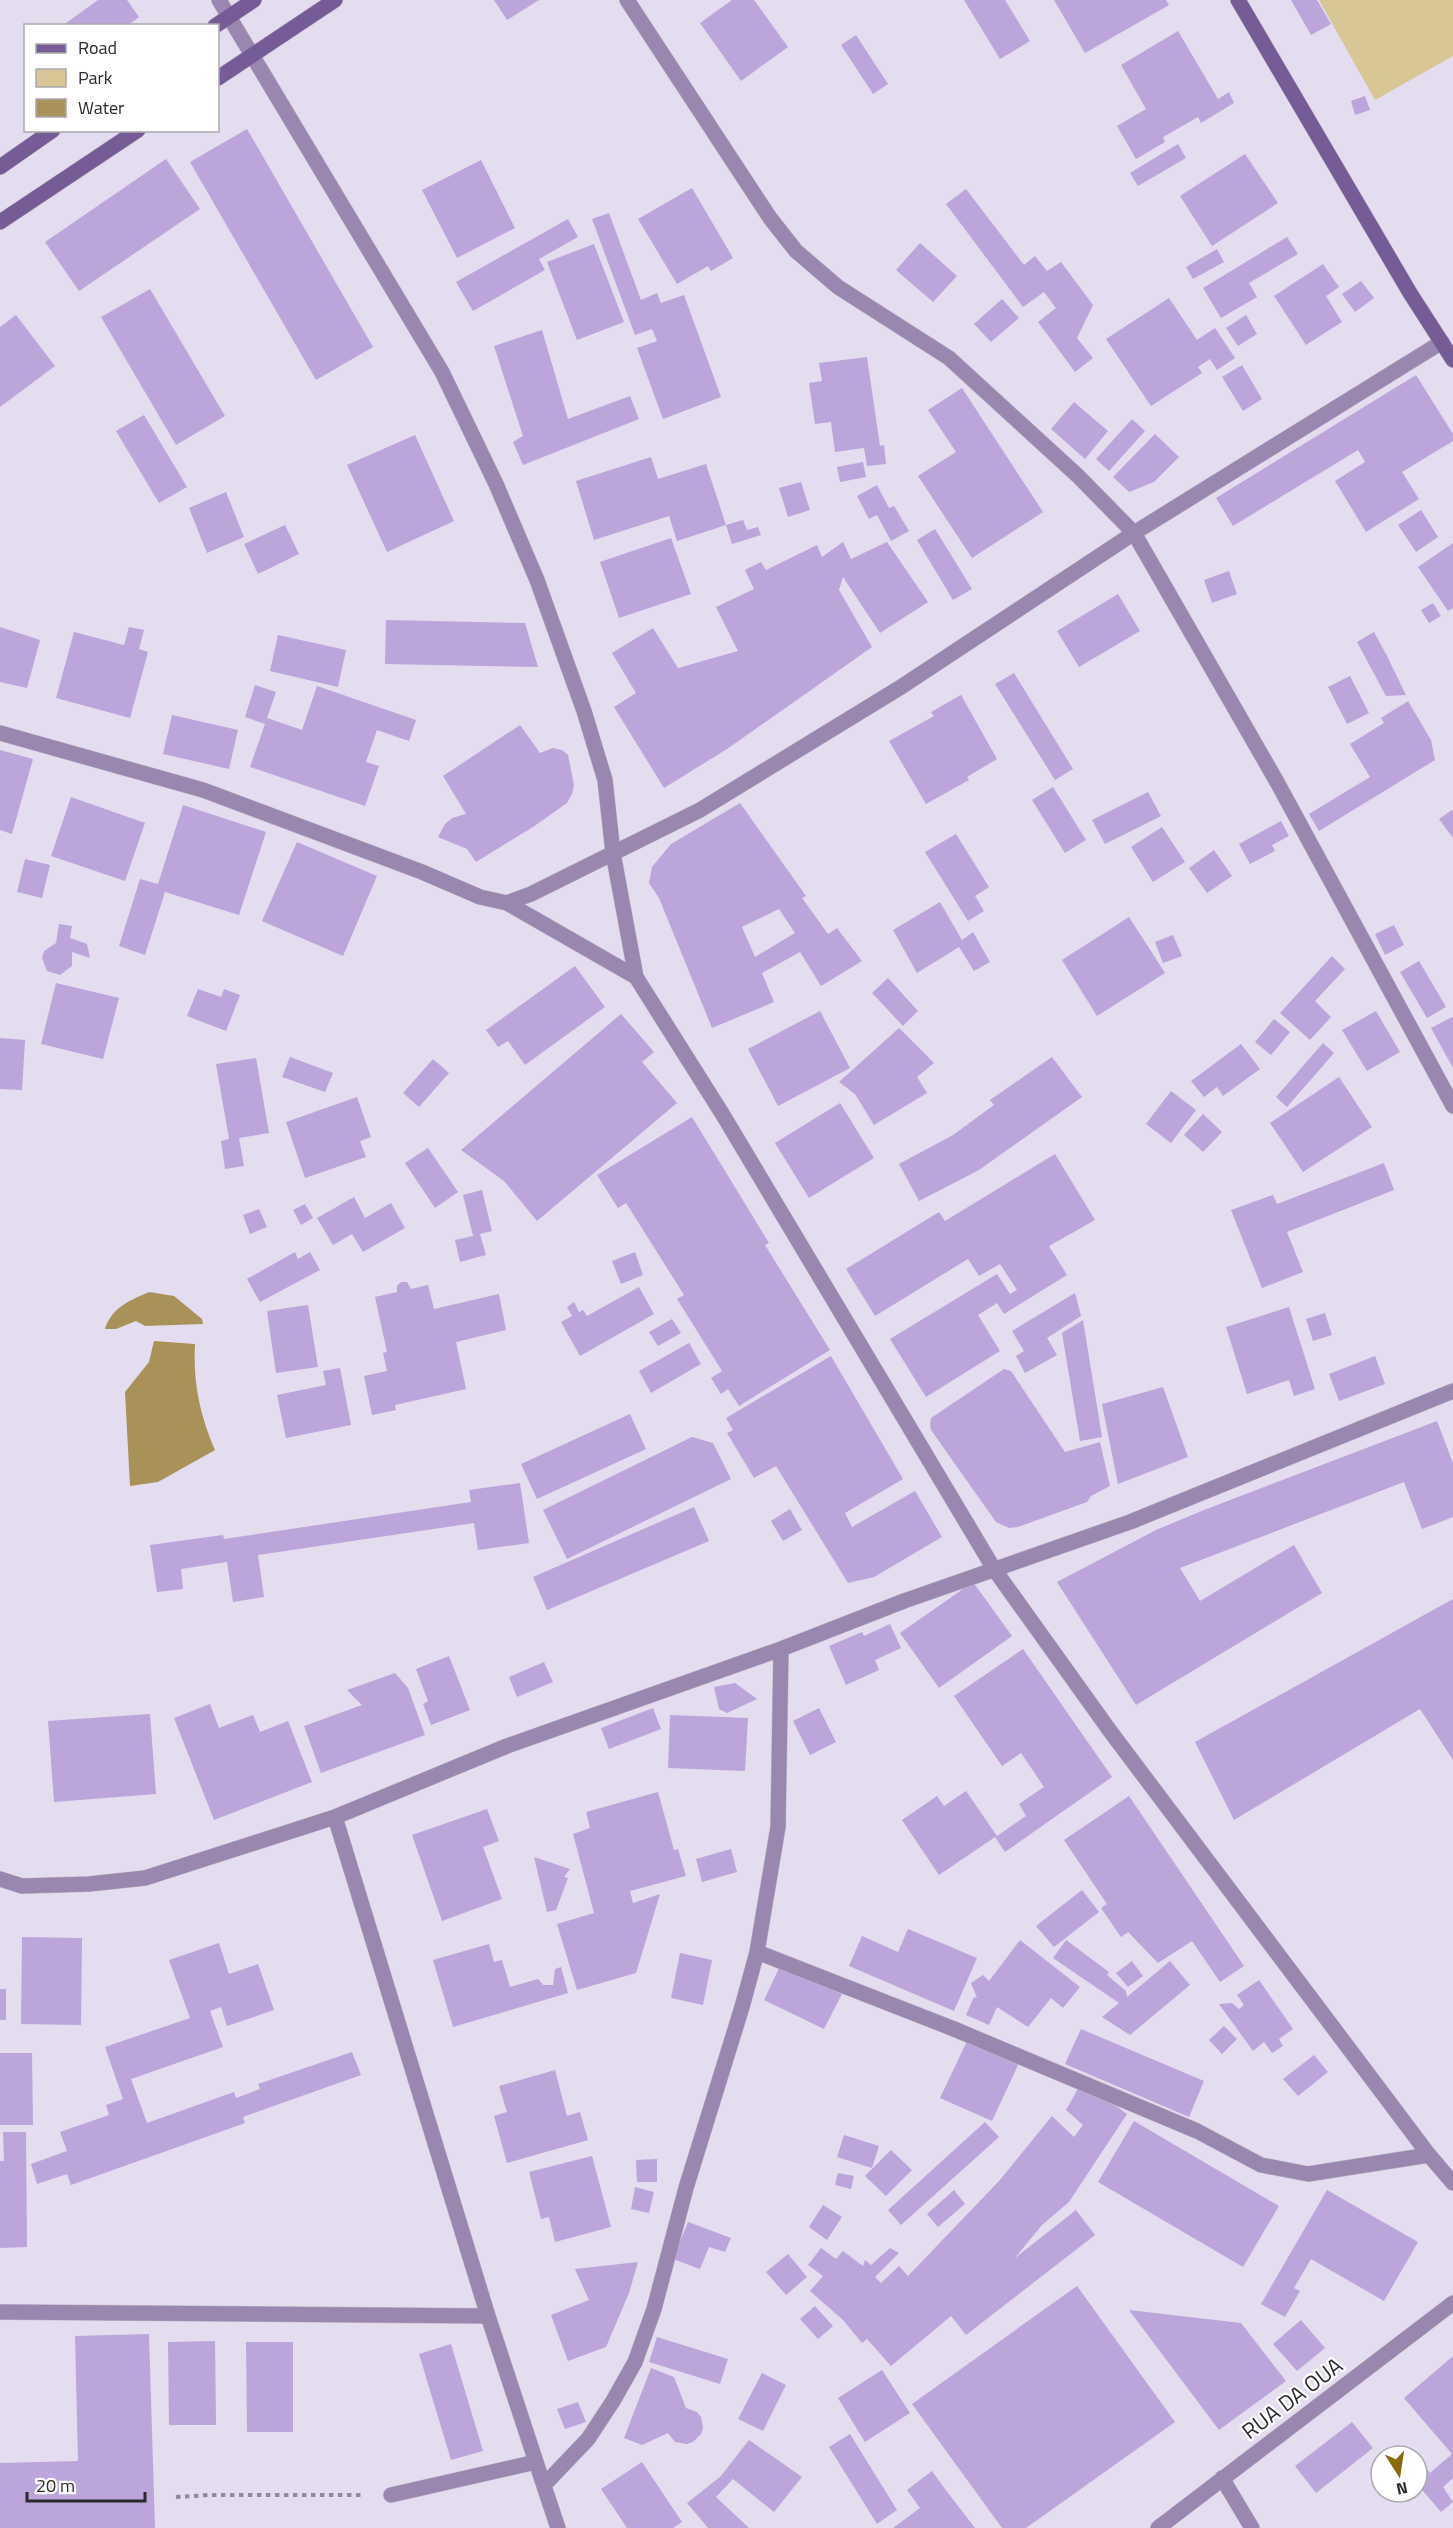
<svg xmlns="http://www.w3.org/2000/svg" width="1453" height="2528" viewBox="0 0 1453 2528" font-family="'Titillium Web',sans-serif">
  <rect width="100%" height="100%" fill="#e4dcef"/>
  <path fill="#d8c697" d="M1319 0H1453V56L1375 100Z"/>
  <path fill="#a8925a" d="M149 1292 174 1296 202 1319 203 1324 145 1326 136 1321 116 1329H105C112 1307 129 1301 149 1292Z
    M154 1341 195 1344C193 1383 200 1415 215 1450L158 1482 130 1486 125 1392 149 1362Z"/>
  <path fill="#bba5da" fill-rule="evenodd" d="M98 0H127L139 17 127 26H62Z
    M494 0H539L507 20Z
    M732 0H754L788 47 741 81 700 23Z
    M964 0H1005L1030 41 1000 59Z
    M1054 0H1166L1169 5 1085 53Z
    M1291 0H1317L1331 24 1311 35Z
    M1178 31 1218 99 1229 92 1234 103 1201 123 1198 117 1163 137 1165 142 1136 159 1117 126 1146 109 1121 65Z
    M856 35 888 84 873 94 841 45Z
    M1365 96 1370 110 1355 115 1351 101Z
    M247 129 373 347 316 380 190 162Z
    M1178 144 1186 158 1138 186 1130 173Z
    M1245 154 1278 203 1212 246 1180 196Z
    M166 159 200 209 79 291 45 242Z
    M481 160 515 228 457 258 422 190Z
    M692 188 733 258 711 271 708 266 677 284 638 219Z
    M966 189 1024 265 1035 256 1047 271 1061 262 1093 305 1077 338 1093 358 1075 372 1038 322 1056 308 1044 292 1023 307 946 204Z
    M609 213 641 300 657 293 661 303 684 295 721 397 663 419 637 348 657 341 652 329 635 335 592 219Z
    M568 219 578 237 539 259 545 270 473 311 456 282Z
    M1287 237 1298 254 1249 283 1257 297 1221 318 1203 288Z
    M920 243 957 276 933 302 896 270Z
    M594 244 624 322 577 340 547 262Z
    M1217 249 1224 262 1193 279 1186 267Z
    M1323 264 1339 287 1326 296 1342 322 1306 345 1274 296Z
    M1361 281 1374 298 1355 312 1342 294Z
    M150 289 225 416 176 445 101 317Z
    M1169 298 1197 340 1215 328 1235 358 1217 370 1210 359 1198 367 1202 373 1151 406 1106 339Z
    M1002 299 1019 318 991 342 974 324Z
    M16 315 55 366 0 407V327Z
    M1246 315 1257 334 1238 346 1226 328Z
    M542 330 568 419 630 396 639 419 523 465 513 442 523 436 494 346Z
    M867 357 880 446 884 445 886 464 867 466 864 448 835 452 831 422 815 424 809 383 822 381 819 363Z
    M1242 365 1262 399 1243 411 1222 377Z
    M1416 375 1453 434V441L1402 472 1419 499 1366 532 1335 481 1365 462 1358 450 1233 526 1216 498Z
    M962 388 1043 512 972 558 918 476 956 452 928 410Z
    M1074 402 1108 431 1085 459 1051 429Z
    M144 415 187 487 159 503 116 431Z
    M1132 419 1145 431 1109 471 1096 459Z
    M1155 434 1179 457 1154 482 1129 492 1113 477Z
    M415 435 454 521 387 552 347 465Z
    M651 457 658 479 706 464 726 525 743 520 747 530 758 527 761 535 732 544 726 525 677 541 669 516 594 540 576 481Z
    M863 462 866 477 840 482 837 467Z
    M801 482 810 510 788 517 779 488Z
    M877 485 889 508 894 506 909 531 891 541 877 515 869 519 857 496Z
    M226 492 244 537 207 553 189 508Z
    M1421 510 1438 537 1416 552 1398 525Z
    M285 525 299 554 258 574 244 544Z
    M935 529 972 589 953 600 917 540Z
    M671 538 691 594 619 618 600 562Z
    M843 542 851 559 887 542 928 602 880 633 843 577 839 590 872 647 727 749 664 788 614 707 636 693 612 653 653 628 678 668 738 651 716 607 754 589 745 570 761 562 766 570 817 545 822 557Z
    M1453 543V608L1448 611 1418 567Z
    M1229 571 1237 594 1212 603 1204 580Z
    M1118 594 1140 631 1079 667 1057 631Z
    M1433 603 1441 616 1429 623 1421 610Z
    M386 620 525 623 538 667 385 664Z
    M0 627 40 640 27 688 0 682Z
    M129 627 144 630 139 649 148 652 130 718 56 698 74 632 124 645Z
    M1374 632 1387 656 1406 695 1386 696 1357 642Z
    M278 635 346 650 338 687 270 671Z
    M1014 673 1073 769 1055 780 995 684Z
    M1350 676 1369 713 1347 724 1328 687Z
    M255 685 276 692 267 718 302 730 317 686 416 720 409 741 377 730 366 762 379 766 365 806 250 767 265 724 245 717Z
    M961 695 997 759 967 777 969 780 926 804 889 741 934 716 931 712Z
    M1408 701 1431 740 1435 760 1319 831 1309 814 1370 777 1350 744 1384 723 1381 718Z
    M172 715 238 730 229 769 163 754Z
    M520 725 540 753 553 748 562 750 568 755 574 785 572 794 567 803 533 827 476 862 467 849 438 837 445 824 452 818 466 814 443 776Z
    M0 750 33 759 12 834 0 830Z
    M1053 787 1086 840 1065 853 1032 800Z
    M1148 792 1161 816 1105 844 1092 820Z
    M71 797 145 823 125 881 51 856Z
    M740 803 806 896 802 898 828 934 837 928 862 961 821 986 800 952 762 973 774 1002 712 1028 659 898 649 883 652 867 671 844ZM779 909 795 933 755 957 742 927Z
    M183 805 266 832 239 915 165 892 145 955 119 946 140 879 158 884Z
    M1452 810 1453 812V838L1439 819Z
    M1281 821 1289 836 1272 845 1275 851 1250 864 1239 844Z
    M1162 827 1185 862 1153 882 1131 847Z
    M956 834 989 887 975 896 984 911 968 921 925 852Z
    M297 842 377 876 343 956 262 921Z
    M1214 850 1232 876 1207 893 1189 868Z
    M25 859 50 865 42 898 17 892Z
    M940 902 962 940 973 932 990 962 974 971 959 947 917 973 893 930Z
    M1129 917 1165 973 1097 1016 1062 960Z
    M59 924 72 926 70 938 87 944 90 958 72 952V966L60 975 47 971 42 958 44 951 56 943Z
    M1394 925 1404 945 1385 955 1375 934Z
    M1173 935 1182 956 1163 963 1155 942Z
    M1332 956 1345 969 1315 1001 1331 1017 1310 1040 1280 1013Z
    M1419 961 1446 1007 1427 1018 1400 972Z
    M575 966 605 1007 525 1065 508 1041 498 1047 486 1030Z
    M888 978 918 1011 903 1026 872 993Z
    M56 983 119 998 103 1059 41 1044Z
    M198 989 221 997 224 989 240 995 226 1031 187 1016Z
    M820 1011 850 1068 778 1106 748 1049Z
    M1376 1011 1400 1052 1367 1071 1342 1030Z
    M621 1014 654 1052 642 1062 677 1103 537 1221 504 1181 461 1150Z
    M1452 1017 1453 1018V1068L1431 1028Z
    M1274 1019 1290 1032 1271 1055 1255 1042Z
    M899 1028 934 1063 917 1077 927 1093 874 1125 855 1094 839 1082Z
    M0 1038 25 1040 22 1090 0 1089Z
    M1323 1043 1334 1053 1287 1107 1276 1097Z
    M1241 1044 1260 1069 1223 1096 1217 1087 1204 1097 1191 1081Z
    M290 1057 333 1073 325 1092 282 1077Z
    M1052 1057 1082 1097 979 1170 919 1201 899 1164 953 1135 994 1105 990 1100Z
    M256 1058 269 1133 239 1138 244 1166 225 1169 221 1141 229 1139 216 1064Z
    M433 1059 449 1073 419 1107 403 1093Z
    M1339 1077 1372 1127 1303 1172 1270 1123Z
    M1171 1091 1196 1110 1171 1143 1146 1124Z
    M357 1097 371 1137 360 1141 366 1157 305 1178 286 1122Z
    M840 1103 874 1158 809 1198 775 1143Z
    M1203 1114 1222 1132 1203 1152 1184 1135Z
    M692 1117 769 1243 765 1245 830 1350 739 1406 728 1389 721 1394 711 1378 722 1371 677 1299 684 1295 626 1203 618 1208 597 1175Z
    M428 1148 458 1192 435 1208 405 1163Z
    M1055 1154 1095 1220 1049 1246 1067 1275 1004 1314 997 1303 978 1315 1000 1351 926 1397 890 1339 997 1274 1010 1294 1017 1290 1000 1264 979 1276 968 1259 875 1316 846 1269 939 1212 945 1221Z
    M1384 1163 1394 1190 1287 1232 1303 1272 1262 1288 1231 1210 1273 1195 1277 1204Z
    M482 1190 492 1231 480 1234 486 1255 460 1262 455 1240 473 1236 463 1195Z
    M354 1197 365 1218 391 1203 405 1228 363 1252 352 1234 333 1245 317 1218Z
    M305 1204 313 1218 301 1225 293 1210Z
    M259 1209 267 1227 250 1234 243 1215Z
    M295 1252 298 1259 310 1252 320 1270 260 1302 247 1279Z
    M635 1252 643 1275 621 1284 612 1261Z
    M401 1282H407L411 1289 428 1285 434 1309 499 1294 506 1330 456 1342 466 1389 395 1405 396 1410 372 1415 364 1376 387 1371 383 1353 387 1352 375 1297 397 1292V1286Z
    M639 1287 654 1314 580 1356 561 1322 572 1316 567 1307 574 1302 579 1312 583 1310 587 1316Z
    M1075 1293 1081 1316 1047 1338 1057 1355 1025 1373 1016 1356 1024 1351 1012 1331Z
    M308 1305 318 1367 276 1373 267 1311Z
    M1289 1307 1315 1389 1294 1396 1289 1380 1247 1394 1226 1327Z
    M1325 1313 1332 1335 1313 1341 1306 1319Z
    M672 1319 681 1333 658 1346 649 1332Z
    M1083 1320 1102 1437 1080 1441 1062 1333Z
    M689 1343 701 1364 651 1393 639 1371Z
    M831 1356 903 1479 845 1513 852 1527 915 1491 942 1537 874 1577 848 1583 776 1466 754 1478 727 1433 733 1430 726 1418Z
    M1375 1356 1385 1384 1339 1401 1329 1374Z
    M340 1368 351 1425 286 1438 277 1395 326 1385 323 1371Z
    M1004 1369 1011 1371 1065 1452 1100 1442 1110 1486 1091 1496 1087 1502 1018 1527 1009 1528 996 1522 931 1430 930 1423 931 1418Z
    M1163 1387 1188 1457 1118 1484 1102 1404Z
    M630 1414 646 1449 537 1499 521 1464Z
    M1437 1421 1453 1463V1517L1422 1529 1404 1482 1180 1568 1200 1601 1294 1545 1322 1593 1136 1705 1057 1582 1156 1530 1204 1510Z
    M692 1437 713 1443 731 1479 567 1559 543 1510Z
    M520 1483 529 1543 478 1550 474 1523 258 1555 264 1597 233 1602 227 1562 181 1569 183 1589 157 1592 150 1545 223 1535 224 1539 471 1502 469 1490Z
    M694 1507 709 1541 547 1610 533 1577Z
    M790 1509 802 1530 783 1541 771 1521Z
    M973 1582 1012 1636 939 1688 900 1633Z
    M1453 1599V1760L1420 1709 1234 1820 1195 1742Z
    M890 1624 901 1648 875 1660 879 1670 846 1685 829 1646 862 1632 864 1636Z
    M1023 1649 1112 1777 1005 1852 995 1837 939 1875 902 1820 937 1796 944 1806 966 1791 997 1836 1026 1816 1019 1804 1044 1787 1021 1753 1002 1766 954 1696Z
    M449 1656 470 1710 431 1725 423 1704 428 1701 416 1669Z
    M544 1662 553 1682 517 1697 509 1677Z
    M395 1673 408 1688 425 1735 321 1773 304 1726 362 1705 347 1690Z
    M735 1683 757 1699 727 1713 719 1709 714 1687Z
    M210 1704 219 1728 253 1715 260 1732 288 1721 312 1782 214 1820 174 1718Z
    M653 1708 661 1729 609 1749 601 1728Z
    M819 1708 836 1742 810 1755 793 1721Z
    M150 1714 156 1794 54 1802 48 1721Z
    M670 1715 748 1718 745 1771 668 1768Z
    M658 1792 674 1850 678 1849 686 1876 630 1891 633 1903 660 1894 636 1973 577 1990 557 1924 594 1913 573 1834 590 1828 586 1812Z
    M1129 1796 1244 1966 1220 1982 1192 1941 1158 1963 1128 1932 1121 1937 1101 1908 1107 1904 1064 1840Z
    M487 1809 499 1841 483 1847 502 1899 442 1921 412 1835Z
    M731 1849 737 1872 702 1882 696 1859Z
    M534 1857 570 1869 564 1877 568 1878 556 1910 547 1912Z
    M1082 1890 1099 1912 1054 1947 1036 1926Z
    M908 1929 977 1958 954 2011 849 1966 862 1936 898 1952Z
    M22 1937 82 1938 81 2025 21 2024Z
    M1020 1940 1080 1987 1063 2008 1051 1998 1028 2027 997 2007 989 2025 966 2015 974 1997 977 1998 971 1983 983 1975 989 1981Z
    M1066 1940 1109 1972 1107 1975 1126 1991 1127 1997 1170 1961 1190 1985 1130 2035 1102 2017 1119 2003 1053 1958Z
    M219 1943 229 1974 258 1964 274 2010 227 2026 221 2007 210 2011 223 2047 131 2079 147 2123 234 2092 236 2098 260 2089 258 2084 352 2052 361 2075 243 2117 245 2123 71 2185 67 2174 37 2184 31 2164 67 2151 60 2132 109 2115 106 2105 123 2099 105 2047 190 2018 169 1960Z
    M489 1944 494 1962 502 1960 510 1987 538 1979 543 1985H553L555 1969 561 1967 568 1993 453 2027 433 1960Z
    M680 1953 712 1960 703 2005 671 1998Z
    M1132 1961 1143 1976 1128 1987 1116 1973Z
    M781 1964 842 1994 824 2029 764 2000Z
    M1259 1980 1293 2029 1279 2039 1283 2046 1272 2053 1264 2042 1253 2051 1219 2004 1232 2003 1239 2009 1244 2005 1237 1995Z
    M0 1989H6V2020H0Z
    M1224 2026 1237 2039 1222 2054 1209 2040Z
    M1081 2029 1204 2081 1189 2117 1065 2064Z
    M968 2039 1019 2063 992 2121 940 2098Z
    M0 2053H32L33 2125H0Z
    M1314 2055 1328 2072 1298 2096 1283 2079Z
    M555 2070 567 2116 580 2112 588 2140 507 2163 494 2116 507 2112 499 2086Z
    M1079 2087 1103 2096 1127 2114 1069 2202 1042 2225 1015 2258 1076 2210 1095 2235 966 2335 951 2316 891 2366 867 2339 862 2343 843 2320 810 2291 823 2276 808 2265 821 2248 836 2259 843 2251 863 2266 865 2260 871 2265 890 2248 899 2253 875 2277 881 2283 899 2266 908 2276 1000 2180 1052 2116 1074 2137 1083 2125 1066 2110Z
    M1134 2121 1279 2206 1243 2267 1098 2182Z
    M985 2122 999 2137 901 2225 888 2210Z
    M3 2132H26L27 2247 0 2248V2161H4Z
    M844 2135 879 2146 872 2168 837 2157Z
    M891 2150 912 2170 886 2196 865 2176Z
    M592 2156 611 2227 555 2242 549 2217 541 2219 529 2172Z
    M657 2159V2182H637L636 2160Z
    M838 2173 854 2176 851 2189 835 2185Z
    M635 2187 654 2192 649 2213 631 2209Z
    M954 2190 965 2204 938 2227 927 2214Z
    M1327 2190 1418 2242 1384 2301 1311 2259 1294 2288 1300 2291 1285 2317 1261 2304Z
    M823 2205 842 2217 827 2240 809 2227Z
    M688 2222 731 2238 725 2252 709 2247 700 2269 673 2259Z
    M788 2254 807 2277 786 2295 766 2272Z
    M638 2262 629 2293 606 2347 568 2361 551 2315 589 2300 575 2269Z
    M1077 2286 1175 2422 1026 2528H1002L912 2404Z
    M815 2306 833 2326 818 2339 800 2319Z
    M1129 2310 1241 2323 1286 2381 1219 2430Z
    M1301 2320 1325 2348 1297 2371 1273 2344Z
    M149 2334 155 2528H0V2463L78 2461 75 2336Z
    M657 2337 728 2359 720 2384 649 2362Z
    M215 2341 216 2425H169L168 2342Z
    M246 2342H293V2432H247Z
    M451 2344 483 2451 451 2460 419 2354Z
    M1453 2356V2478L1443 2487 1453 2502 1441 2512 1417 2484V2458L1430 2473 1452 2454 1404 2398Z
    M651 2368 674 2377 686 2408 697 2412 701 2417 703 2428 701 2434 693 2442 687 2444 675 2442 668 2433 642 2445 624 2438Z
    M882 2370 910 2413 865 2442 838 2398Z
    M762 2373 786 2385 763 2431 738 2419Z
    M578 2402 586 2422 565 2429 557 2409Z
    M1352 2422 1373 2448 1316 2493 1295 2466Z
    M850 2434 897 2510 877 2524 829 2447Z
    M749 2440 802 2477 774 2512 733 2479 716 2497 749 2528H708L687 2503 720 2477Z
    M642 2462 682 2522 673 2528H627L601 2489Z
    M932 2471 945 2489 975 2528H893L920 2508 907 2490Z"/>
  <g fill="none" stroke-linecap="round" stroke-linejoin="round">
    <g stroke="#bfb8c9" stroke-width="16">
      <path id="street" d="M219 0 442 372 496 484 537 580 584 711 605 780 613 853 636 977 723 1115 994 1569 1110 1731 1429 2155 1453 2183
        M627 0 770 218 796 251 838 287 949 358 1078 476 1134 533 1277 782 1453 1106
        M0 733 203 790 422 872 480 897 507 903 636 977
        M507 903 531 894 700 810 901 687 1134 533 1442 342
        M335 1817 488 2316 536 2462
        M0 1879 22 1886 89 1884 145 1878 335 1817 507 1746 781 1649 904 1601 1130 1522 1453 1391
        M757 1952 954 2029 1197 2131 1261 2165 1308 2174 1429 2155
        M0 2312 488 2316
        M1222 2478 1252 2528
        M545 2484 588 2439 613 2401 635 2362 654 2309 686 2188 742 2007 757 1952 778 1827 781 1649
        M391 2495 536 2462 558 2528
        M1158 2528 1453 2303"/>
    </g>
    <g stroke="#bfb8c9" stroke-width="16">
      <path id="secondary" d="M1238 0 1410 293 1453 360
        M215 26 254 0
        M218 78 335 0
        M0 167 53 130
        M0 222 138 130"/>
    </g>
    <path stroke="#918b99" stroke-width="4" stroke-dasharray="4.5 4.5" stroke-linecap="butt" d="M176 2497 209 2495H363"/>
    <use href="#street" stroke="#9987b0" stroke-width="15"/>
    <use href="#secondary" stroke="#765c97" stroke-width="15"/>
  </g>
  <g text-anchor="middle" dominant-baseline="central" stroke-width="4.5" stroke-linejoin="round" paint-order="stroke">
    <g font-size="22" fill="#2b282f" stroke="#fff">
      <text transform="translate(1292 2398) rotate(-37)">RUA DA OUA</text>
    </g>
  </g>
  <rect x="24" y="24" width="195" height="108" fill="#ffffff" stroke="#aaa9ac" stroke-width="1.5"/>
  <rect x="36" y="44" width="30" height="9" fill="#765c97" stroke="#aaa9ac" stroke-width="1.5"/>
  <text x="78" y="54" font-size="18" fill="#2b282f">Road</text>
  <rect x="36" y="69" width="30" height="18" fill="#d8c697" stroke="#aaa9ac" stroke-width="1.5"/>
  <text x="78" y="84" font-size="18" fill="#2b282f">Park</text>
  <rect x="36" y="99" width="30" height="18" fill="#a8925a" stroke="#aaa9ac" stroke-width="1.5"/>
  <text x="78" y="114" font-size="18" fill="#2b282f">Water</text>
  <g transform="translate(1399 2474) rotate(168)"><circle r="28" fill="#ffffff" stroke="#aaa9ac" stroke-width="1.5"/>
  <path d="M0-4.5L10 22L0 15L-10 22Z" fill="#886a06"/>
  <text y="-9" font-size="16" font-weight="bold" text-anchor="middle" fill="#2b282f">N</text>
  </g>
  <path d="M27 2492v9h118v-9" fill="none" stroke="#2b282f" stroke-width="3"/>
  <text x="36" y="2492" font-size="18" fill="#2b282f" stroke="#ffffff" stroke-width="4.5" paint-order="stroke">20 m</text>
</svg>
